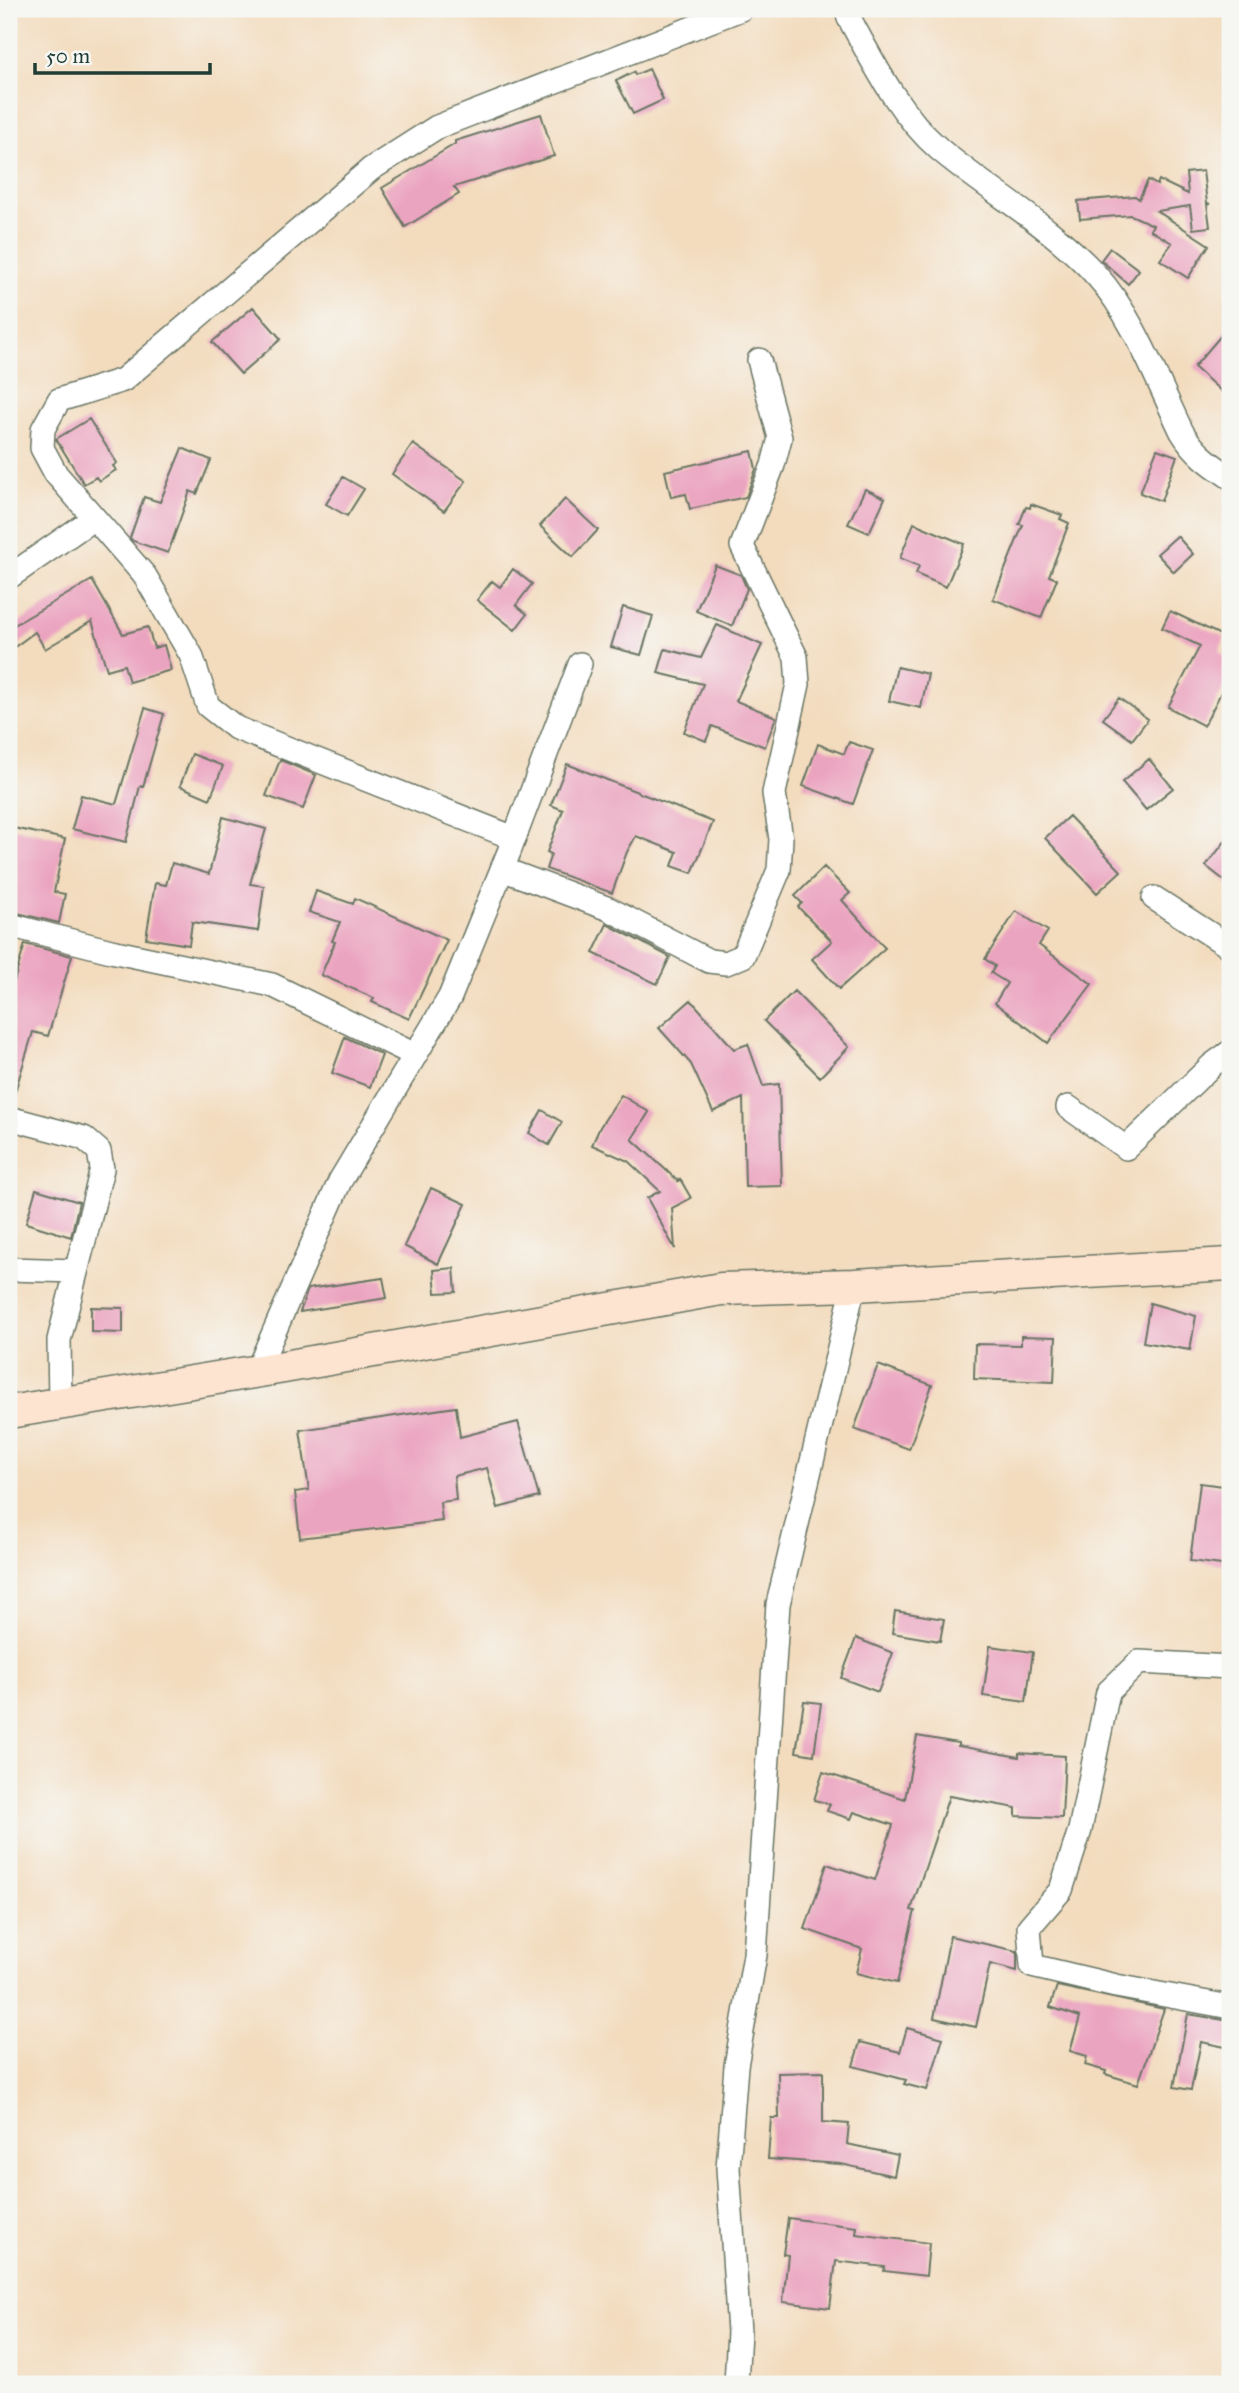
<svg xmlns="http://www.w3.org/2000/svg" width="1239" height="2393" viewBox="0 0 1239 2393" font-family="'IM FELL Great Primer',serif">
  <rect width="100%" height="100%" fill="#f6f6f2"/>
  <filter id="ink" filterUnits="userSpaceOnUse"><feTurbulence type="fractalNoise" baseFrequency=".0143" numOctaves="2"/><feDisplacementMap in="SourceGraphic" scale="14" xChannelSelector="R" yChannelSelector="G"/><feConvolveMatrix kernelMatrix="1 2 1 2 8 2 1 2 1" color-interpolation-filters="sRGB"/></filter>
  <filter id="wash" filterUnits="userSpaceOnUse"><feTurbulence type="fractalNoise" baseFrequency=".00686" numOctaves="4" result="noise"/><feDisplacementMap in="SourceGraphic" scale="28" xChannelSelector="R" yChannelSelector="G"/><feGaussianBlur stdDeviation="1.57" result="paint"/><feColorMatrix in="noise" values="0 0 0 0 0 0 0 0 0 0 0 0 0 0 0 0 0 1.4 0 .05"/><feComposite in="paint" operator="in"/></filter>
  <g filter="url(#wash)">
    <rect width="100%" height="100%" fill="#f3dcbe"/>
    <g id="blocks">
      <path fill="#eba4c0" d="M649 69 663 100 633 114 616 81 634 72 635 75Z
        M541 114 554 156 454 187 459 194 405 227 382 188 455 144V141Z
        M1203 171 1207 203 1210 204H1207L1210 227 1193 229 1190 206 1157 211 1209 245 1188 278 1160 260 1172 243 1150 230 1153 225 1131 215 1080 219 1078 201 1135 196 1139 199 1148 180 1157 185 1159 180 1188 194 1186 173Z
        M1110 248 1139 270 1128 284 1101 260Z
        M253 307 281 339 241 374 212 342Z
        M1230 325V399L1194 367Z
        M89 419 117 463 113 466 116 470 99 481 96 477 84 484 56 439Z
        M413 444 466 481 444 511 392 474Z
        M182 448 211 460 197 494 190 491 168 553 133 541 130 538 144 497 160 502Z
        M1157 449 1177 456 1161 501 1140 493Z
        M752 451 756 469 746 497 690 509 686 494 671 497 665 471Z
        M343 477 364 489 347 516 326 504Z
        M865 489 885 498 869 533 848 524Z
        M565 499 598 530 573 557 540 526Z
        M1031 504 1062 515 1060 519 1069 523 1049 576 1057 579 1041 618 993 599 1023 525 1019 524 1026 507 1030 508Z
        M914 523 964 544 946 587 916 574 919 566 900 558Z
        M1177 536 1193 554 1174 572 1157 554Z
        M715 565 741 575 747 589 732 626 696 611Z
        M513 569 532 584 516 605 527 614 515 630 477 600 492 581 500 587Z
        M92 580 123 634 148 627 154 648 164 645 171 670 129 682 124 665 107 670 92 621 45 649 35 632 9 651V628Z
        M623 607 653 616 641 655 611 647Z
        M1170 611 1225 637 1219 652 1230 658V675L1204 726 1168 707 1200 646 1162 628Z
        M717 625 762 645 736 701 776 717 765 747 712 726 706 741 684 732 703 684 658 673 665 649 701 658Z
        M897 667 928 674 921 708 889 701Z
        M1119 698 1148 719 1132 740 1103 719Z
        M145 708 164 714 143 787 140 786 126 842 72 829 81 795 116 804Z
        M849 742 873 750 853 804 803 786 818 744 844 754Z
        M192 754 223 766 210 799 180 786Z
        M1149 759 1173 788 1146 810 1122 782Z
        M280 760 316 775 303 809 266 796Z
        M567 764 713 822 692 873 672 866 677 852 636 836 627 852 612 893 546 869 551 854 547 852 563 810 551 805Z
        M1069 816 1121 871 1097 893 1045 838Z
        M223 817 266 829 250 884 264 886 258 931 192 922 189 945 146 938 155 883 166 885 172 863 209 874Z
        M9 827 65 839 54 892 65 894 59 923 9 911Z
        M1230 835V885L1206 866Z
        M824 867 850 893 842 900 885 948 839 989 812 959 832 941 798 907 802 903 795 896Z
        M316 891 353 904 355 898 447 940 409 1019 372 1002 374 998 321 975 335 942 332 941 340 922 309 912Z
        M1016 911 1048 931 1039 945 1092 984 1048 1043 995 1003 1007 983 991 973 995 966 985 959Z
        M607 924 670 957 657 984 593 953Z
        M25 944 72 956 48 1036 33 1032 14 1095H9V998Z
        M794 991 849 1047 820 1077 764 1021Z
        M691 1000 734 1049 748 1044 763 1086 779 1084 782 1186 745 1187 743 1098 713 1112 691 1064 659 1028Z
        M345 1037 382 1055 370 1087 332 1073Z
        M621 1095 649 1112 632 1139 678 1181 680 1179 691 1198 672 1208 675 1249 647 1198 660 1191 628 1161 592 1145 600 1127Z
        M542 1110 562 1122 549 1145 529 1133Z
        M431 1188 466 1204 438 1264 404 1246Z
        M36 1189 79 1202 71 1237 26 1223Z
        M454 1268 456 1292 436 1293 434 1270Z
        M383 1278 387 1298 300 1312 308 1289Z
        M1150 1303 1196 1316 1190 1350 1143 1342Z
        M91 1307 123 1308V1333L91 1332Z
        M1021 1336 1056 1337 1054 1382 974 1379 975 1344 1021 1345Z
        M878 1365 932 1385 909 1449 854 1429Z
        M456 1407 460 1437 518 1422 539 1497 498 1508 487 1468 454 1476 456 1500 440 1502 442 1521 300 1538 295 1492 309 1490 300 1430Z
        M1200 1483 1230 1487V1566L1190 1561Z
        M895 1611 944 1619 940 1641 892 1633Z
        M856 1638 893 1653 878 1692 841 1678Z
        M990 1646 1033 1652 1026 1702 983 1696Z
        M804 1701 821 1703 814 1755 796 1752Z
        M917 1736 958 1743V1746L1019 1757V1753L1065 1756 1062 1818 1016 1816V1808L949 1796 911 1910 915 1911 897 1983 856 1973 862 1949 805 1929 827 1864 875 1880 893 1825 854 1812 851 1819 827 1811 830 1804 814 1800 823 1772 905 1799Z
        M950 1936 1017 1951V1971L990 1964 976 2027 934 2018Z
        M1057 1986 1164 2009 1138 2084 1105 2074 1106 2071 1085 2065 1087 2056 1070 2051 1080 2017 1050 2007Z
        M1188 2014 1230 2021V2048L1201 2042 1191 2090 1174 2087Z
        M907 2028 943 2038 927 2090 904 2084 906 2080 853 2066 860 2042 900 2052Z
        M823 2072V2122L849 2124 847 2144 898 2155 894 2176 841 2164 768 2159 771 2118H779L778 2073Z
        M788 2218 857 2227 856 2234 929 2243 926 2276 884 2271 885 2267 836 2261 830 2308 783 2302 788 2255 783 2254Z"/>
    </g>
  </g>
  <g filter="url(#ink)">
    <use href="#blocks" fill-opacity="0" stroke="#697564" stroke-width="2"/>
    <g fill="none" stroke-linecap="round" stroke-linejoin="round">
      <g stroke="#697564" stroke-width="26">
        <path id="minor" d="M847 9 849 18C874 64 899 114 939 149 990 192 1051 225 1096 275 1133 315 1158 383 1182 432 1195 453 1210 464 1230 477
          M9 577 94 518
          M514 838 236 728 208 706 191 655 145 576 56 474 42 448 43 429 59 400 123 380 371 169 437 127 741 9
          M502 869 609 909 709 961 726 963 743 956 779 870 781 839 774 793 798 684 796 657 742 546 773 465 780 438 759 360
          M1154 898 1230 947
          M9 925 111 951 272 985 415 1055
          M1068 1107 1126 1148 1212 1065 1230 1052
          M9 1118 84 1138 99 1151 102 1169 59 1340 60 1404
          M9 1269 76 1271
          M257 1371 340 1181 450 997 509 852 580 664
          M1230 1667 1139 1662 1108 1692 1080 1830 1061 1890 1029 1927 1032 1966 1116 1986 1230 2007
          M736 2384 739 2332 728 2168 736 2066 755 1955 778 1604 854 1285"/>
      </g>
      <g stroke="#697564" stroke-width="35">
        <path id="secondary" d="M9 1412 284 1367 721 1289 854 1285 1230 1264"/>
      </g>
      <use href="#minor" stroke="#fff" stroke-width="23"/>
      <use href="#secondary" stroke="#fde4d1" stroke-width="32"/>
    </g>
  </g>
  <rect width="1239" height="2393" fill="none" stroke="#f6f6f2" stroke-width="35"/>
  <path d="M35 63v10h175v-10" fill="none" stroke="#1f3d34" stroke-width="3.5"/>
  <text x="46" y="63" font-size="21" fill="#1f3d34" stroke="#f6f6f2" stroke-width="5" paint-order="stroke">50 m</text>
</svg>
